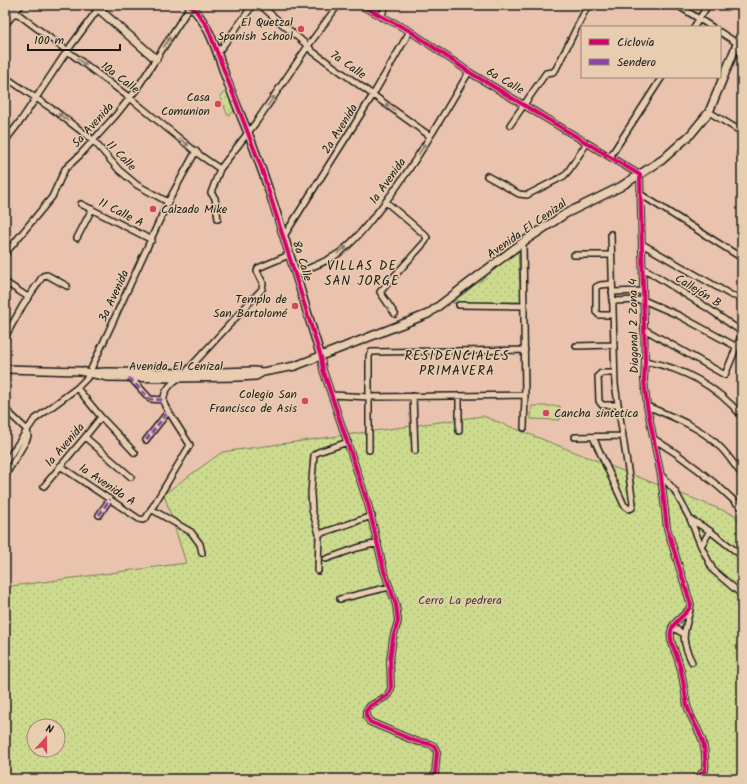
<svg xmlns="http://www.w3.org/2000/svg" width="747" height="784" viewBox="0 0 747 784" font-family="Kalam,sans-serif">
  <defs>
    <pattern id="park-dots" width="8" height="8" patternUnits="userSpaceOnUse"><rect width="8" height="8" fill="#cddb8f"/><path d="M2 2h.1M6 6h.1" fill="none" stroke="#afbb7b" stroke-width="1.8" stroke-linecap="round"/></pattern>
  </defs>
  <rect width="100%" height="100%" fill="#e9c3ae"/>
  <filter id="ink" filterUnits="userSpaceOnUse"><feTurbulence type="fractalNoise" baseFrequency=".025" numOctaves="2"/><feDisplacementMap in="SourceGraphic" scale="8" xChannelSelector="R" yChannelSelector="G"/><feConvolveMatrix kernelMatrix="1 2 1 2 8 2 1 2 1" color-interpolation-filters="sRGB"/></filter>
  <g filter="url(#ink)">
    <path fill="#cddb8f" stroke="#747c56" d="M532 406H560V420L531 419Z"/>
    <path fill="url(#park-dots)" stroke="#747c56" fill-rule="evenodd" d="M228 89 234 111 228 116 220 96Z
      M518 251 521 302 452 303Z
      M483 416 735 515 742 529V779H5V587L186 563 164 494 222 452ZM34 726H58V750H34Z"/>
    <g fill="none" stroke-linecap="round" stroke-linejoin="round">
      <g stroke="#1c1c1c" stroke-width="8">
        <path id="street" d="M6 5 130 98 201 156 220 169
          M260 5 308 46 312 51 430 136
          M360 5 410 31 469 72 640 175 645 361 644 380 647 406 661 476 667 528 691 605C688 615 673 620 671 631 669 641 675 650 678 660 683 674 684 690 687 705 690 718 699 729 703 742 705 751 706 760 705 770L697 778 693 779
          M677 5 712 27
          M381 17 386 5
          M5 25 21 5
          M694 27 708 5
          M720 32 737 43
          M217 54 253 5
          M5 77 55 111 93 140 119 170 137 185 168 202
          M709 112 742 132
          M510 125 546 73 553 72 556 69 588 5
          M5 141 22 119 67 51 101 5
          M740 153 742 154
          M610 157 662 77
          M487 176 519 194 527 195 564 176 569 170 587 143
          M640 194 742 258
          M386 202 425 235 427 238 425 242 380 292 395 314
          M81 204 152 240
          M218 219 215 198 211 193 220 169 257 121 308 46 338 5
          M284 236 373 95 410 31
          M77 238 92 209
          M523 242 525 395 524 428
          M642 244 731 295 742 298
          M5 254 52 197 65 169 79 156 116 115 136 90 191 5
          M574 255H611
          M643 268 706 307 742 332 741 336 725 375 644 329
          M295 274C311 267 330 261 343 250 356 240 366 226 376 214 412 170 440 120 469 72
          M5 282 28 297
          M612 284 600 285 596 287V312L599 315H613
          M612 292 643 291
          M612 301 643 300 678 315 737 347
          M459 305 524 306
          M5 337 23 305 43 276 47 275 67 286
          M576 346 613 345
          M321 357 323 370 368 504 384 571 396 605 398 621 393 638 390 660 391 689 387 696 370 706 366 711V716L370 722 415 741 430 744 434 746 437 752 435 774 436 779
          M645 361C685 369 715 385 742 416
          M614 373H601L598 376 599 401 602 405H618
          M129 376 150 399 163 400
          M77 388 101 417 135 453
          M332 395 369 397 525 395
          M413 396 415 451
          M459 396V431
          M647 406C673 417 701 427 721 448 729 456 735 466 742 475
          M5 409 27 430
          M85 437 131 477
          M575 437 623 436
          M593 437 624 505 629 509 632 508 633 503 615 384 611 234
          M654 439C687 459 714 481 742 508
          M146 440 168 412
          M369 450V356L371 352 525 350
          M5 463 34 420 77 388 87 378 168 202 196 151
          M60 466 139 519 143 520 146 518 190 445 165 406C159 392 175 380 185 373L262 289 263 283 257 271 258 268 289 255
          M5 476 27 439 28 436 27 430
          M662 476 675 491 690 519 710 531 742 556
          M44 486 85 437 101 417
          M151 509 191 532 200 544 202 553
          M99 515 110 499
          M690 519 701 546 713 570 742 595
          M319 534 372 516
          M701 546 710 531
          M326 559 357 548 378 543
          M318 571 319 534 312 510 311 493 314 455 318 452 348 442
          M340 599 389 587
          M690 610C684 634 680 639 692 662
          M672 627 684 634"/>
      </g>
      <g stroke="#1c1c1c" stroke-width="10">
        <path id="secondary" d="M94 5 156 59
          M189 5C212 25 218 58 229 86 239 112 251 138 260 165 283 228 301 293 321 357
          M5 369 80 371 108 377 177 378 237 377 256 376 263 372
          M90 373 106 372 185 373 254 371 263 372 295 366 428 314 523 242 565 214 620 187 662 160 691 134 709 112 742 32"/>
      </g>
      <use href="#street" stroke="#e9cdb0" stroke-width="5"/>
      <use href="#secondary" stroke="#e9cdb0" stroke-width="7"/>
      <path stroke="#8e44ad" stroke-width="3" stroke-dasharray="6 3" stroke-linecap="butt" d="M129 378 150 399 163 400
        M146 440 168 412
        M99 515 110 499"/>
      <g stroke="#e9cdb0" stroke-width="6">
        <path id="cycleway" d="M189 5 196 11 207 26 261 167 321 357 323 370 368 504 384 571 396 605 398 621 393 638 390 660 391 689 387 696 370 706 366 711V716L370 722 415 741 430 744 434 746 437 752 435 774 436 779
          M360 5 410 31 469 72 640 175 645 361 644 380 647 406 661 476 667 528 691 605C688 615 673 620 671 631 669 641 675 650 678 660 683 674 684 690 687 705 690 718 699 729 703 742 705 751 706 760 705 770L697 778 693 779"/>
      </g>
      <use href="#cycleway" stroke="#d6006c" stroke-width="4"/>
    </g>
    <defs><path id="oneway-shaft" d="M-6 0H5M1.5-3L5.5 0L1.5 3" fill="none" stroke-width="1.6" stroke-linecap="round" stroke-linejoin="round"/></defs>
    <g stroke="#8d7d6d">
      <use href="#oneway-shaft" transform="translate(167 42) rotate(-57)"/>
      <use href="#oneway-shaft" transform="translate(82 62) rotate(37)"/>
      <use href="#oneway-shaft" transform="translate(271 101) rotate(-56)"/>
      <use href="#oneway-shaft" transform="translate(390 107) rotate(-144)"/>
      <use href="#oneway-shaft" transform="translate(63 117) rotate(-143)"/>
      <use href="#oneway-shaft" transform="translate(184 142) rotate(39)"/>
      <use href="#oneway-shaft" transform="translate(422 149) rotate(-58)"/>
      <use href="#oneway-shaft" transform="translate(342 250) rotate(-37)"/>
    </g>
  </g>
  <g fill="#d1495b" stroke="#e9cdb0" stroke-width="1.5">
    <circle cx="301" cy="29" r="4"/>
    <circle cx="218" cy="104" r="4"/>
    <circle cx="153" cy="209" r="4"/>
    <circle cx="295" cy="306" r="4"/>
    <circle cx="305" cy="401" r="4"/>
    <circle cx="546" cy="413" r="4"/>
  </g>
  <g text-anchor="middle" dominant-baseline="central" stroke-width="3" stroke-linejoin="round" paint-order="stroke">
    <g font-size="12" fill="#1c1c1c" stroke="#e9cdb0" text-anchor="end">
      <text x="293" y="22">El Quetzal<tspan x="293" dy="14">Spanish School</tspan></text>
      <text x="210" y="97">Casa<tspan x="210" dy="14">Comunion</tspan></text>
      <text x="161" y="209" text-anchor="start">Calzado Mike</text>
      <text x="287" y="299">Templo de<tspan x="287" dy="14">San Bartolomé</tspan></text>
      <text x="297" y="394">Colegio San<tspan x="297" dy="14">Francisco de Asis</tspan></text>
      <text x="554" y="413" text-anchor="start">Cancha sintetica</text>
    </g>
    <g font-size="12" fill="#1c1c1c" stroke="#e9cdb0">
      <text transform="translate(348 65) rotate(35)">7a Calle</text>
      <text transform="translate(120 78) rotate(37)">10a Calle</text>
      <text transform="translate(505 81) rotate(30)">6a Calle</text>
      <text transform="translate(93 125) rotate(-48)">5a Avenida</text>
      <text transform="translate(340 129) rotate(-58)">2a Avenida</text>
      <text transform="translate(121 156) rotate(46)">11 Calle</text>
      <text transform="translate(388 181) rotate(-54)">1a Avenida</text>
      <text transform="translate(121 213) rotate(27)">11 Calle A</text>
      <text transform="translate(527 229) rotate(-35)">Avenida El Cenizal</text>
      <text transform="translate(302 261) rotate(73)">8a Calle</text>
      <text transform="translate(698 291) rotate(32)">Callejón B</text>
      <text transform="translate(114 296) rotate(-65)">3a Avenida</text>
      <text transform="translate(634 326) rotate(-91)">Diagonal 2 Zona 4</text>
      <text x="176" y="366">Avenida El Cenizal</text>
      <text transform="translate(65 445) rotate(-49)">1a Avenida</text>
      <text transform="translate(107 485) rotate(34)">1a Avenida A</text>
    </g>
    <g font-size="12" fill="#3f4233" stroke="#e9cdb0">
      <text x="460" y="600">Cerro La pedrera</text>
    </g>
    <g font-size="13" letter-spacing="1" fill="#1c1c1c" stroke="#e9cdb0">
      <text x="362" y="266">VILLAS DE<tspan x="362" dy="15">SAN JORGE</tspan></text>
      <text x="457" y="356">RESIDENCIALES<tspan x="457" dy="15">PRIMAVERA</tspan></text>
    </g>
  </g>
  <rect width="747" height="784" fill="none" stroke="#e9cdb0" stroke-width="20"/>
  <rect x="10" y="10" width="727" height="764" fill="none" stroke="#1c1c1c" stroke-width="1.5" filter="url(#ink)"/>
  <rect x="581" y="26" width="140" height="52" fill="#e9cdb0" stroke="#978675"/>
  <rect x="589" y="39" width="20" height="6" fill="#d6006c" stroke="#978675"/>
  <text x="617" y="46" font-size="12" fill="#1c1c1c">Ciclovía</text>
  <rect x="589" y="59" width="20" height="6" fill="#8e44ad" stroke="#978675"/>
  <text x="617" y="66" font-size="12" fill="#1c1c1c">Sendero</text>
  <g transform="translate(46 738) rotate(21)"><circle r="19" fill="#e9cdb0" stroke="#978675"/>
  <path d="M0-3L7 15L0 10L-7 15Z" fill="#d1495b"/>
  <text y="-6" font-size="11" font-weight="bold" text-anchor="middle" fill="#1c1c1c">N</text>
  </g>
  <path d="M28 44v6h92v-6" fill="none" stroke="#1c1c1c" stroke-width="2"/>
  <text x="34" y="44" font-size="12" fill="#1c1c1c" stroke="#e9cdb0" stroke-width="3" paint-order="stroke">100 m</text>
</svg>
